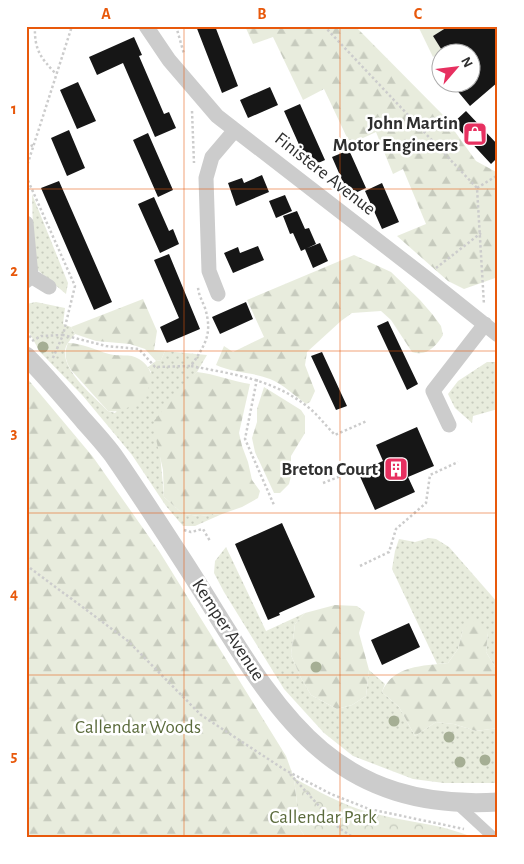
<svg xmlns="http://www.w3.org/2000/svg" width="524" height="864" viewBox="0 0 524 864" font-family="'Alegreya Sans',sans-serif">
  <defs>
    <pattern id="grass-dots" width="8" height="8" patternUnits="userSpaceOnUse" patternTransform="scale(1.25)"><rect width="8" height="8" fill="#e8ecdd"/><path d="M2 2h.1M6 6h.1" fill="none" stroke="#c7cbbe" stroke-width="1.8" stroke-linecap="round"/></pattern>
    <pattern id="forest-firs" width="22" height="20" patternUnits="userSpaceOnUse" patternTransform="scale(1.25)"><rect width="22" height="20" fill="#e8ecdd"/><path d="M5 1l3.5 6h-7zM16 11l3.5 6h-7z" fill="#c7cbbe"/></pattern>
    <pattern id="park-crowns" width="20" height="18" patternUnits="userSpaceOnUse" patternTransform="scale(1.25)"><rect width="20" height="18" fill="#e8ecdd"/><path d="M2 6a3 3 0 1 1 6 0M12 15a3 3 0 1 1 6 0" fill="none" stroke="#c7cbbe"/></pattern>
  </defs>
  <rect width="100%" height="100%" fill="#fff"/>
  <path fill="url(#grass-dots)" d="M32 194 68 283 66 294 34 267Z
    M36 302 65 308 63 324 71 327 75 334C71 339 65 345 65 351 63 372 95 397 108 411L115 413 151 372 148 367 156 361 161 360 165 351 207 355 197 372 171 401 160 453 164 497 183 514 200 516 222 514 195 526H183L166 506 132 455 83 396 40 352 26 327V304Z
    M487 362H498V409L473 416 472 423 455 408 448 394 458 381Z
    M429 538 436 539 449 547 498 603V672L486 652 488 633 463 630 458 649 448 663 437 664 392 569 395 551 399 539 415 542Z
    M226 547 266 631 305 613 295 624 291 655 301 678 311 695 337 709 352 705 366 696 369 670 385 684 382 692 399 707 415 736 436 722 454 724 476 731 498 728V783H444L413 779 353 756 324 733 284 689 224 592 214 573 215 561Z"/>
  <path fill="url(#forest-firs)" d="M245 26H355L443 115 476 161 498 173V277L464 289 448 281 397 236 426 224 403 169 393 174 376 132 350 144 324 89 303 100 273 37 253 44Z
    M354 255 391 272 420 300 433 315 441 326 443 335C436 346 427 357 412 352L391 320 381 311 352 313 341 321 307 352 305 365 315 391 310 402 306 404C295 396 283 384 270 379 253 372 233 373 216 365L224 346 233 352 264 337 247 300Z
    M143 299 157 331 154 350 165 351 161 360 156 361 145 349 130 344 96 341 75 334 71 327Z
    M68 343C82 343 95 350 109 354 118 357 130 353 139 359 171 379 132 416 108 411L71 370C65 361 64 353 68 343Z
    M197 372C215 374 232 381 250 384L239 433 242 446 248 462 252 480 260 491 258 498 242 507 222 514 200 516 183 514 164 497 163 470 154 430V421L184 384Z
    M26 377 93 457 159 551 286 756 294 778 300 829 306 838H26Z
    M264 387 301 410 305 416V433L291 456V476L289 484 280 493H274L255 452 252 438 257 422V409Z
    M335 605 357 606 365 612 359 633 369 670 366 696 352 705 337 709 311 695 301 678 291 655 295 624 305 613Z
    M472 620 488 633 486 652 498 672V728L476 731 454 724 436 722 415 736 399 707 382 692C393 665 423 666 448 663L458 649 463 630Z"/>
  <path fill="url(#park-crowns)" d="M294 778C318 791 342 805 368 812 403 822 441 823 474 838H306L300 829Z"/>
  <path fill="#e8ecdd" d="M418 26H476L433 57Z"/>
  <path fill="#161616" d="M196 26H215L238 86 222 93Z
    M449 26H498V82L470 106 450 82H472V52H443L433 36Z
    M134 37 142 55 139 56 164 114 169 112 176 128 155 137 123 63 97 75 89 57Z
    M78 82 96 121 77 129 60 90Z
    M270 87 278 105 248 118 240 100Z
    M300 104 325 160 309 167 284 111Z
    M466 111 498 145V157L491 164 453 123Z
    M69 130 85 168 67 176 51 138Z
    M148 133 173 190 158 197 133 140Z
    M349 150 366 188 349 196 332 157Z
    M262 175 269 192 236 206 228 183 242 178 244 183Z
    M59 181 112 302 94 310 41 188Z
    M382 183 399 222 382 229 365 191Z
    M285 195 292 211 276 218 269 201Z
    M154 197 169 231 173 229 179 244 160 253 138 204Z
    M297 211 305 229 309 228 316 244 301 251 293 233 290 234 283 216Z
    M320 243 328 261 313 268 305 249Z
    M258 246 264 260 233 273 224 253 238 247 240 253Z
    M169 254 200 329 167 343 160 327 179 318 154 260Z
    M246 302 253 319 220 334 212 317Z
    M388 321 418 384 407 390 377 326Z
    M322 352 347 406 336 410 311 356Z
    M417 427 434 466 408 477 415 492 375 510 358 472 383 461 376 445Z
    M282 523 315 597 279 613 280 615 268 620 235 544Z
    M409 623 420 647 382 665 371 640Z"/>
  <g fill="none" stroke-linecap="round" stroke-linejoin="round">
    <path stroke="#ccc" stroke-width="2.5" stroke-dasharray="2.5 2.5" stroke-linecap="butt" d="M35 26C34 50 41 58 56 74
      M176 26 184 54
      M324 26 477 188 484 305
      M192 111 194 163
      M26 148 33 145
      M26 169 72 26
      M26 176 75 286 63 335 106 346 139 349 155 367 191 366C205 345 213 334 205 308 202 300 198 294 198 286
      M477 188 498 175
      M436 268 481 233
      M26 332 33 340
      M32 341 41 336 63 335 52 360
      M191 366C232 374 273 379 308 407 318 415 326 426 335 435L367 421
      M257 379 245 439 274 505
      M323 483 351 472
      M184 530 191 532 203 529 210 541
      M26 565 128 641 201 715 285 770 331 794 369 809 464 829
      M360 566 389 552 396 529 426 503 430 475 458 462
      M290 774 339 828 354 838"/>
    <path stroke="#ccc" stroke-width="11" d="M456 803 494 838"/>
    <path stroke="#ccc" stroke-width="15" d="M146 26 169 60 217 116 425 277 498 335
      M26 223 31 276 26 281
      M31 276 49 287
      M218 294 209 271 206 178 212 157 235 130
      M449 425 433 391 485 324"/>
    <path stroke="#ccc" stroke-width="19" d="M26 356C47 377 65 399 84 421 94 432 104 443 113 455 136 488 158 522 180 556 266 687 313 813 498 802"/>
  </g>
  <g fill="#a5ae94">
    <circle cx="43" cy="347" r="5.5"/>
    <circle cx="316" cy="667" r="5.5"/>
    <circle cx="394" cy="721" r="5.5"/>
    <circle cx="449" cy="737" r="5.5"/>
    <circle cx="485" cy="760" r="5.5"/>
    <circle cx="460" cy="762" r="5.5"/>
  </g>
  <path fill="none" stroke="#e8590c" stroke-width="1" stroke-opacity="0.55" d="M184 26V838M340 26V838M26 189H498M26 351H498M26 513H498M26 675H498"/>
  <defs>
    <g id="shop-square" transform="scale(1.25)"><rect x="-9" y="-9" width="18" height="18" rx="4" fill="#e73060" stroke="#fff"/><path d="M-5-2.5h2.3a2.7 3.5 0 0 1 5.4 0H5L5.5 6h-11ZM-1.5-2.5h3a1.5 2.3 0 0 0-3 0Z" fill="#fff"/></g>
    <g id="building-square" transform="scale(1.25)"><rect x="-9" y="-9" width="18" height="18" rx="4" fill="#e73060" stroke="#fff"/><path d="M-4-6H4V6H1V3H-1V6H-4ZM-2.5-4.3h1.7v1.8h-1.7ZM.8-4.3h1.7v1.8H.8ZM-2.5-1h1.7V.8h-1.7ZM.8-1h1.7V.8H.8Z" fill="#fff"/></g>
  </defs>
  <g fill-rule="evenodd">
    <use href="#shop-square" x="475" y="134"/>
    <use href="#building-square" x="396" y="469"/>
  </g>
  <g text-anchor="middle" dominant-baseline="central" stroke-width="5" stroke-linejoin="round" paint-order="stroke">
    <g font-size="19" font-weight="bold" fill="#2f2f2f" stroke="#fff" text-anchor="end">
      <text x="458" y="123">John Martin<tspan x="458" dy="22">Motor Engineers</tspan></text>
      <text x="378" y="469">Breton Court</text>
    </g>
    <g font-size="19" fill="#2f2f2f" stroke="#fff">
      <text transform="translate(325 174) rotate(38)">Finistere Avenue</text>
      <text transform="translate(228 630) rotate(57)">Kemper Avenue</text>
    </g>
    <g font-size="19" fill="#5b6b3c" stroke="#fff">
      <text x="138" y="727">Callendar Woods</text>
      <text x="323" y="817">Callendar Park</text>
    </g>
  </g>
  <rect width="524" height="864" fill="none" stroke="#ffffff" stroke-width="55"/>
  <g transform="translate(456 68) rotate(62)"><circle r="24" fill="#ffffff" stroke="#acacac"/>
  <path d="M0-4L9 19L0 12L-9 19Z" fill="#e73060"/>
  <text y="-8" font-size="14" font-weight="bold" text-anchor="middle" fill="#2f2f2f">N</text>
  </g>
  <rect x="28" y="28" width="468" height="808" fill="none" stroke="#e8590c" stroke-width="2"/>
  <g font-size="16" text-anchor="middle" font-weight="bold" fill="#e8590c">
    <text x="106" y="19">A</text>
    <text x="262" y="19">B</text>
    <text x="418" y="19">C</text>
    <text x="14" y="114">1</text>
    <text x="14" y="276">2</text>
    <text x="14" y="438">3</text>
    <text x="14" y="599">4</text>
    <text x="14" y="761">5</text>
  </g>
</svg>
